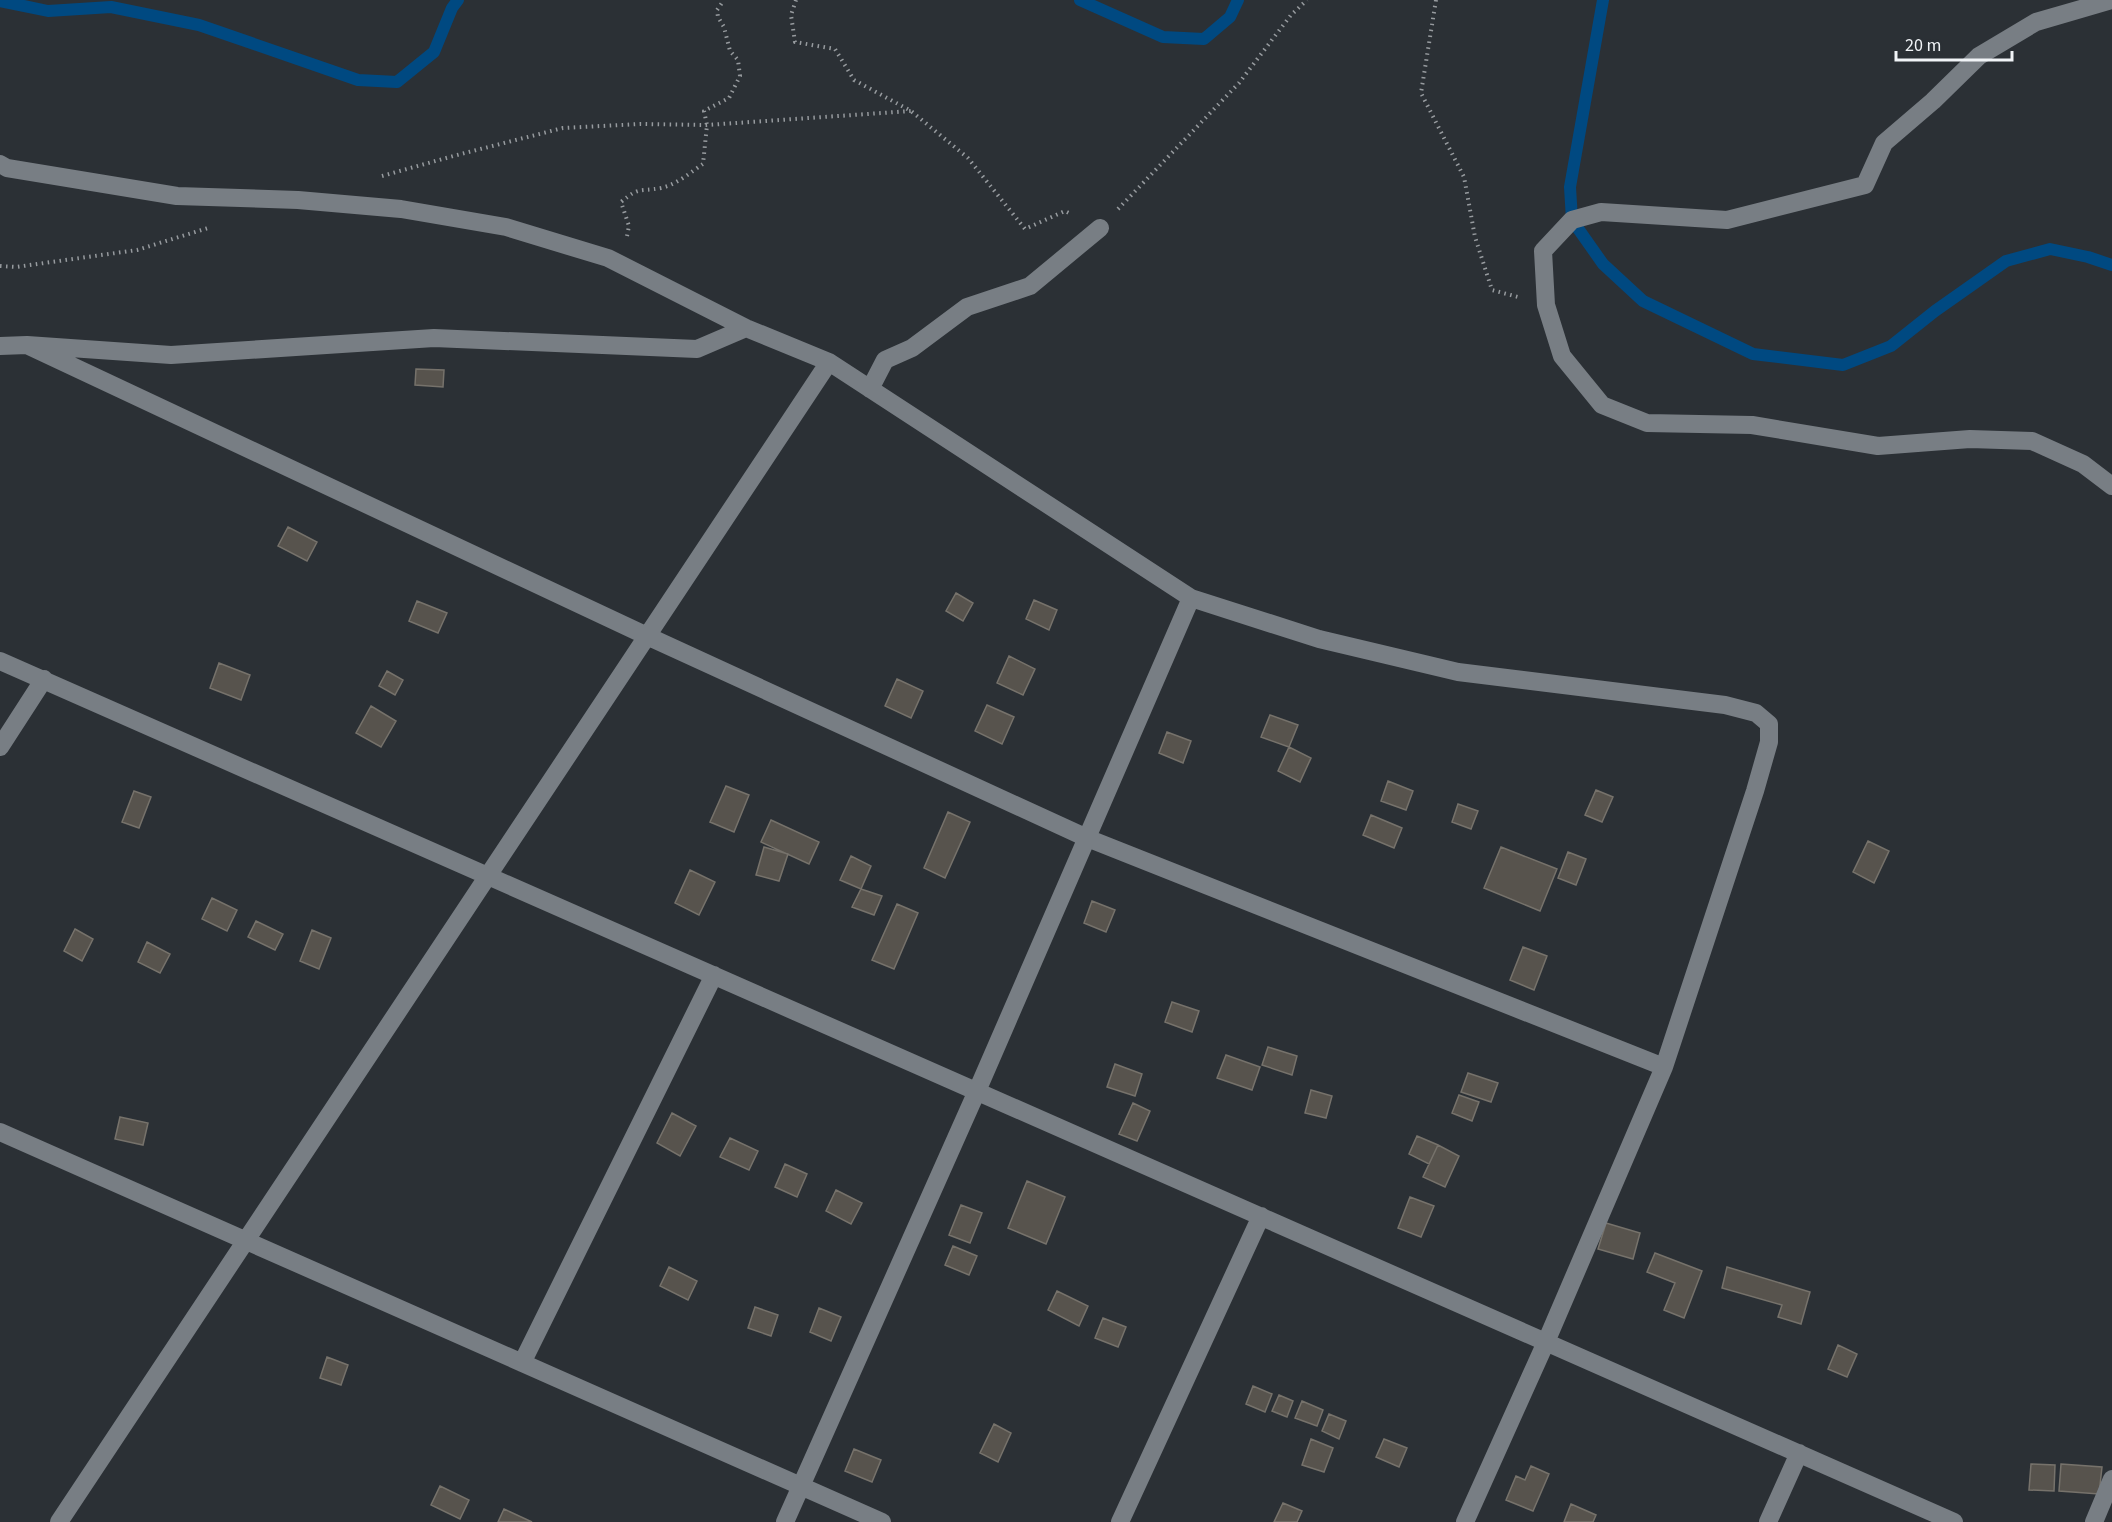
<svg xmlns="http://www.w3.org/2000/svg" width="2112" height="1522" viewBox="0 0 2112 1522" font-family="'Source Sans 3',sans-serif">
  <rect width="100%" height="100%" fill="#2b3035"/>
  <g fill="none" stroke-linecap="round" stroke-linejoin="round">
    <path stroke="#004981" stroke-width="12" d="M1080 0 1163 37 1204 39 1230 17 1238 0
      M1603 0 1570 187 1572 220 1603 264 1643 301 1753 354 1843 365 1891 346 1935 311 2006 261 2050 249 2088 257 2112 265
      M0 1 48 11 111 7 199 25 358 80 397 82 434 52 452 8 458 0"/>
  </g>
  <path fill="#57534d" stroke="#76726b" stroke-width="1.5" d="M416 369 444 370 443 387 415 385Z
    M288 527 317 542 307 561 278 546Z
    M956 593 973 603 963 621 946 611Z
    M1034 600 1057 610 1049 630 1026 619Z
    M417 601 447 613 438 633 409 621Z
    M1009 656 1035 669 1023 695 997 683Z
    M219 663 250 675 241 700 210 688Z
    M387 671 403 680 395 695 379 686Z
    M897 679 923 691 911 718 885 706Z
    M987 705 1014 717 1002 744 975 731Z
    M371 706 396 721 381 747 356 733Z
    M1270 715 1298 725 1289 747 1261 737Z
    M1167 732 1191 741 1183 763 1159 753Z
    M1289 747 1311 758 1300 782 1278 771Z
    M1388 781 1413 791 1406 810 1381 801Z
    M726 786 749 795 734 832 710 822Z
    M1596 790 1613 797 1602 822 1585 815Z
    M134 791 151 797 139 828 122 822Z
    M1458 804 1478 811 1471 829 1452 822Z
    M948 812 970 822 945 878 924 868Z
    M1371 815 1402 828 1394 848 1363 835Z
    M771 820 819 842 809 864 761 842Z
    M1868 841 1889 851 1874 883 1853 872Z
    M764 847 788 854 779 881 756 875Z
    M1501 847 1557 869 1540 911 1484 888Z
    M1568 852 1586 859 1576 885 1558 878Z
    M851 856 871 866 861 889 840 880Z
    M690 870 715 882 699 915 675 903Z
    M861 889 882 896 874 915 852 907Z
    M212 898 237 910 227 931 202 919Z
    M1092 901 1115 910 1106 932 1084 923Z
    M897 904 918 913 894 969 872 960Z
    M256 921 283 934 275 950 248 937Z
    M75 929 93 939 82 961 64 951Z
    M312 930 331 938 319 969 300 961Z
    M147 942 170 954 160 973 138 962Z
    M1523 947 1547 956 1534 990 1510 980Z
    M1172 1002 1199 1011 1192 1032 1165 1022Z
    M1268 1047 1297 1056 1292 1075 1262 1065Z
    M1226 1055 1260 1067 1252 1090 1217 1078Z
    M1115 1064 1142 1074 1135 1096 1107 1087Z
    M1468 1073 1498 1083 1491 1102 1461 1092Z
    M1311 1090 1332 1096 1326 1118 1305 1113Z
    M1459 1095 1479 1102 1472 1121 1452 1113Z
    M1133 1103 1150 1111 1137 1141 1119 1134Z
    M672 1113 696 1126 680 1156 657 1143Z
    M120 1117 148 1123 143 1145 115 1139Z
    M1417 1136 1438 1145 1429 1164 1409 1154Z
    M730 1138 758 1151 749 1170 720 1157Z
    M1438 1145 1459 1156 1445 1187 1423 1177Z
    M785 1164 807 1174 797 1197 775 1187Z
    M1027 1181 1065 1197 1046 1244 1008 1228Z
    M836 1190 862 1203 851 1224 826 1211Z
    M1410 1197 1434 1206 1421 1237 1398 1228Z
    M961 1205 982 1213 970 1243 949 1235Z
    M1606 1223 1640 1233 1633 1259 1598 1249Z
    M953 1246 977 1256 969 1275 945 1265Z
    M1655 1253 1702 1271 1684 1318 1664 1310 1675 1283 1647 1272Z
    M669 1267 697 1281 688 1300 660 1286Z
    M1727 1267 1810 1292 1801 1324 1778 1317 1782 1305 1722 1288Z
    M1057 1291 1088 1306 1079 1326 1048 1310Z
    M755 1307 778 1315 771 1336 748 1328Z
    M819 1308 841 1317 831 1341 810 1332Z
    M1103 1318 1126 1327 1118 1347 1095 1338Z
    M1838 1345 1857 1354 1847 1377 1828 1369Z
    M327 1357 348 1365 341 1385 320 1378Z
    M1253 1386 1272 1394 1265 1412 1246 1404Z
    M1279 1395 1293 1401 1287 1417 1272 1411Z
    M1302 1401 1323 1410 1317 1426 1295 1418Z
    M1329 1414 1346 1421 1339 1439 1322 1431Z
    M994 1424 1011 1433 998 1462 980 1453Z
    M1311 1439 1333 1448 1324 1472 1302 1465Z
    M1384 1439 1407 1448 1399 1467 1376 1457Z
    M854 1449 881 1460 872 1482 845 1471Z
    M2031 1464 2055 1465 2054 1491 2029 1490Z
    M2061 1464 2102 1467 2099 1494 2059 1491Z
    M1531 1466 1549 1474 1533 1511 1506 1500 1516 1476 1525 1480Z
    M440 1486 469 1500 460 1519 431 1505Z
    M1283 1503 1302 1511 1297 1522H1274Z
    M1571 1504 1596 1515 1593 1522H1564Z
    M504 1509 532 1522H498Z"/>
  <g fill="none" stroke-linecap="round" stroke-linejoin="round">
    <path stroke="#979b9f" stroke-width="4" stroke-dasharray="1.5 4.5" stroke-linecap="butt" d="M796 0 791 15 795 42 835 49 854 80 911 111 968 158 1025 229 1065 211 1071 214
      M1436 0 1421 93 1464 177 1475 237 1492 290 1518 297
      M382 176 457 155 563 128 640 124 707 125 911 111
      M1118 209 1239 83 1291 15 1307 0
      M627 236 629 226 621 202C640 186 639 192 661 188 676 185 691 172 703 164L707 125 704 111 729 98 740 76 738 60 730 51 724 27 718 17 717 10 724 0
      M0 266 16 267 137 250 208 228"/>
    <path stroke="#787e84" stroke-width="18" d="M2112 0 2036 22 1979 56 1933 101 1884 143 1865 185 1727 220 1601 212 1572 220 1543 251 1546 305 1562 356 1602 405 1647 423 1752 425 1878 446 1970 439 2032 441 2083 464 2112 486
      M0 164 7 168 177 196 298 200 401 209 506 227 608 258 746 328 829 362 1191 598 1319 639 1458 672 1725 705 1756 713 1769 724V742L1755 791 1664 1067 1546 1342 1465 1522
      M27 345 647 636 1087 838 1664 1067
      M0 346 27 345 171 355 434 338 697 349 746 328
      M870 389 885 360 912 348 967 307 1030 286 1100 228
      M0 661 1954 1522
      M0 747 44 679
      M0 1132 882 1522
      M522 1363 714 975
      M59 1522 829 362
      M785 1522 977 1091 1191 598
      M1120 1522 1261 1216
      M1768 1522 1799 1453
      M2094 1522 2112 1479"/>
  </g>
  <path d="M1896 51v9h116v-9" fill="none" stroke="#f1f4f7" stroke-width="3"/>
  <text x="1905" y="51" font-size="18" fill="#f1f4f7" stroke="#2b3035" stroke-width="4.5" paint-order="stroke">20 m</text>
</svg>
